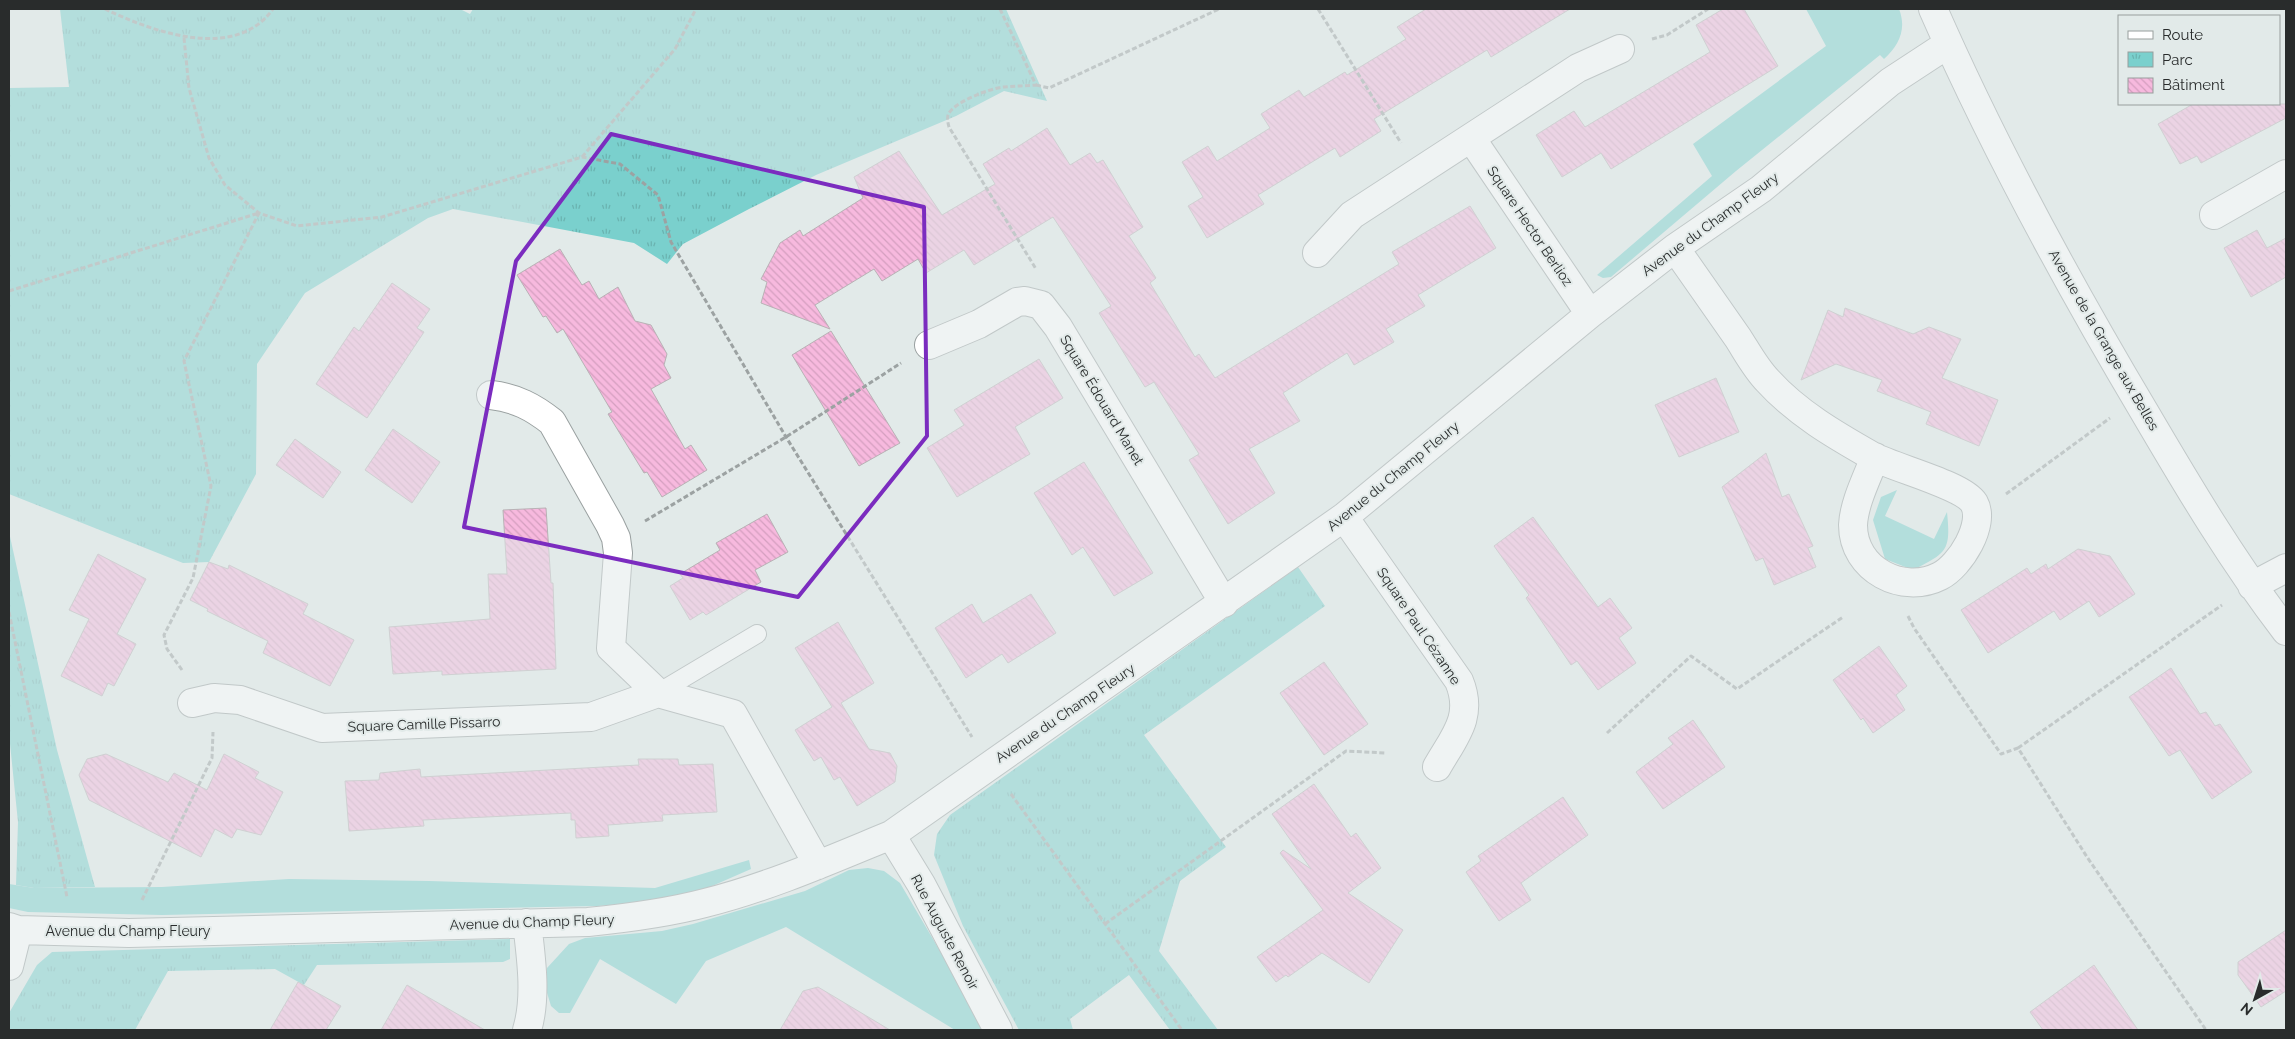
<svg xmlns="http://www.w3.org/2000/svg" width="2295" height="1039" viewBox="0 0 2295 1039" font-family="Raleway,sans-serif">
  <defs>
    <pattern id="park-tufts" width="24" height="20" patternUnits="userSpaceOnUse" patternTransform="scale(1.25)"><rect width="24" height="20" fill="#7ad0cd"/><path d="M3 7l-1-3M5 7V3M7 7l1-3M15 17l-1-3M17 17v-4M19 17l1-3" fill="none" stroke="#6ab3b0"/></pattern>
    <pattern id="building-back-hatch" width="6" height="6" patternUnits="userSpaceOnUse" patternTransform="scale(1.25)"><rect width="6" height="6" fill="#f7b9de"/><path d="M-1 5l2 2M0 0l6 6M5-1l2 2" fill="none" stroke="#d49fbf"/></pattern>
  </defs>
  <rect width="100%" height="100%" fill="#e2eae9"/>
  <path fill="#7ad0cd" d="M1806 9H1899C1907 29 1899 45 1884 59L1880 55 1736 171 1611 277 1603 278 1597 275 1712 176 1693 144 1826 46Z
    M1897 490 1885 516 1934 539 1947 512C1951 551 1947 553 1913 570L1885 559 1873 520 1881 497Z
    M749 860 751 869 703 890 668 900 598 906 162 915 28 912 9 908V884L34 888 162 887 289 879 429 881 655 888Z
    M868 868 884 871 900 883 970 1002 984 1030H955L786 927 706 961 676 1004 600 959 570 1013H559L551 1006 545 986 547 968 569 944 585 938 662 931 693 924 805 891 849 870Z"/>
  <path fill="url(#park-tufts)" d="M60 9H460L470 14 473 9H1006L1047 101 1004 91 956 116 816 175 749 209 683 244 667 264 634 243 453 209 428 218 305 293 257 364 256 474 209 562 183 563 9 494V88L69 87Z
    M9 532 57 750 95 887 34 888 16 885 18 822 9 734Z
    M1298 567 1325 606 1144 735 1226 847 1180 881 1159 951 1218 1030H1170L1129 975 1070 1019 1073 1030H1019L963 926 934 855 937 834 950 815Z
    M510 939V959L503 962 317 965 304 985 275 969 168 971 135 1030H9V1013L37 965 52 952Z"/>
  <path fill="url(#building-back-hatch)" stroke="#b8b2b5" d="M1426 9H1570L1491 57 1487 50 1374 119 1381 131 1340 157 1335 148 1258 195 1264 204 1207 238 1188 206 1203 197 1182 162 1208 146 1217 161 1270 128 1261 114 1299 90 1304 97 1345 72 1347 75 1406 39 1397 27Z
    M1723 9H1744L1778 66 1611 169 1601 153 1562 177 1536 135 1574 111 1585 127 1710 52 1696 25Z
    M2193 104H2286V118L2201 163 2197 156 2180 164 2158 124Z
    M1047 128 1070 165 1090 153 1097 163 1103 160 1143 227 1129 236 1156 278 1150 283 1195 357 1199 354 1215 378 1399 264 1392 252 1470 206 1496 248 1418 295 1425 306 1386 329 1394 342 1354 365 1347 353 1283 393 1300 421 1249 449 1275 493 1228 524 1189 460 1199 454 1154 382 1145 387 1099 313 1111 306 1053 217 974 265 964 250 926 273 918 259 882 281 874 269 815 305 830 329 761 303 767 282 761 279 780 243 800 230 803 236 863 198 854 177 899 151 942 215 995 184 983 164 1009 148 1011 151Z
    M2257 230 2267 248 2286 238V277L2251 297 2224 248Z
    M560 249 582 285 589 281 599 299 618 287 635 321 651 325 667 354 664 365 671 378 651 389 685 449 691 445 707 470 662 497 647 472 644 473 608 414 612 412 563 329 557 333 546 316 543 317 517 275Z
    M392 283 430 309 417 328 424 332 367 418 316 384 354 327 359 331Z
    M1845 308 1913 334 1929 327 1961 339 1942 378 1998 400 1979 446 1926 424 1931 412 1877 391 1882 380 1836 364 1801 380 1828 310 1843 317Z
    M831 331 900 443 859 466 792 355Z
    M1039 359 1063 398 1015 427 1030 454 957 497 927 448 964 425 954 410Z
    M1716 378 1739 432 1679 457 1655 405Z
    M393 429 440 462 412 503 365 470Z
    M295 439 341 472 323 498 276 465Z
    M1766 453 1782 497 1789 494 1813 546 1808 548 1816 567 1774 585 1763 558 1756 561 1722 487Z
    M1084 462 1153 573 1114 596 1083 547 1072 555 1034 493Z
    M546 508 551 583H553L556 669 442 675V671L393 674 389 627 490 619 488 574H507L503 510Z
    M767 514 788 552 755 570 761 582 706 615 703 612 690 620 670 586 683 578 680 574 720 550 716 543Z
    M1533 517 1598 607 1610 598 1632 628 1619 638 1636 663 1598 690 1577 661 1571 665 1526 598 1529 595 1494 546Z
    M2078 549 2110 556 2135 594 2099 617 2089 601 2060 620 2054 611 1988 653 1961 610 2027 568 2031 574 2046 564 2048 569Z
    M98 554 146 579 117 634 136 644 114 686 108 683 102 696 61 676 89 619 69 610Z
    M209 562 228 569 229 565 308 604 303 614 354 640 330 686 263 653 268 641 207 611 208 609 190 600Z
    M1031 594 1056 633 1008 663 1002 654 966 678 935 628 972 604 983 623Z
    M838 622 874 683 841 703 869 749 890 753 897 766 895 782 857 806 840 777 834 780 821 757 814 761 795 730 832 707 795 648Z
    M1879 646 1907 686 1896 695 1905 710 1873 733 1863 718 1861 720 1833 680Z
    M1324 662 1368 724 1324 755 1280 693Z
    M2171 668 2200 714 2206 712 2215 726 2220 724 2252 772 2212 799 2180 750 2169 756 2129 697Z
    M1693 720 1725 767 1663 809 1636 772 1673 744 1668 738Z
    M106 754 168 782 174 773 207 790 224 754 259 772 255 778 283 792 261 835 237 829 232 838 215 829 201 857 89 800 79 775 87 759Z
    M638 759H678L679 765 713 764 717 812 662 815 663 821 608 825 609 836 576 838 575 820H571V813L423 820 424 826 349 831 345 781 379 780 380 773 420 769 421 777 639 765Z
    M1314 784 1351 837 1356 833 1381 868 1348 893 1403 930 1369 983 1322 953 1288 977 1286 975 1276 982 1257 957 1323 910 1280 853 1283 850 1311 869 1272 814Z
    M1563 797 1588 835 1521 883 1531 900 1499 921 1466 872 1481 861 1478 856Z
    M2286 930V991L2261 1007 2238 975V962Z
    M2094 965 2138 1030H2043L2030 1012Z
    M298 982 341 1006 326 1030H270Z
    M407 985 485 1030H381Z
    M818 987 890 1030H780L803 991Z"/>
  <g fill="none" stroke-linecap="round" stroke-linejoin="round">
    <g stroke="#9aa1a1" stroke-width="20">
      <path id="lane" d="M658 693 757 634"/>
    </g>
    <g stroke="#9aa1a1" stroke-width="30">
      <path id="street" d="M1933 9C1994 148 2067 282 2145 413 2189 488 2233 562 2286 631
        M1471 138 1590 314
        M2214 215 2286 174
        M1675 248C1696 278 1717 308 1738 338 1747 352 1756 369 1768 381 1797 413 1835 435 1872 456 1894 468 1963 485 1974 503 1986 524 1960 566 1940 576 1903 595 1853 570 1853 525 1854 503 1867 478 1875 457
        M1317 253 1352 215 1578 68 1620 49
        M929 345 979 324 1017 302 1025 301 1041 305 1058 327 1224 603
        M491 395C516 398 533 407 552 422L610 525 616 538 618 553 611 648 658 693
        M1344 517 1459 681C1474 717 1454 737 1437 767
        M2252 586 2286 568
        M192 703 214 698 240 700 322 728 591 717 658 693 733 714 818 865
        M891 835 921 884 998 1030
        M527 923C531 957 537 997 527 1030
        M9 927 18 930 129 933 588 922C628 918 667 913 705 903 769 887 830 860 891 835L1344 517 1590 314 1675 248 1761 189 1890 82 1948 44
        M9 966 18 930"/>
    </g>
    <path stroke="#9ca2a2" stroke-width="3" stroke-dasharray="5 2.5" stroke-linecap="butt" d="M105 9C153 32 235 62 273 9
      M1000 9 1036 85C1025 86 1015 86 1004 87 991 88 953 102 948 115 947 119 948 123 949 127L1036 269
      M1318 9 1401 143
      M184 38 189 88 209 158 225 185 259 213 297 226 382 217 582 157 620 164 658 195 671 242 786 437 972 737
      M1652 39 1667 35 1708 9
      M1036 85 1049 88 1219 9
      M582 157 675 49 696 9
      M9 291 259 213
      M2006 494 2110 418
      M645 521 786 437 901 363
      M9 612 67 897
      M1908 616 1914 628 2001 754 2018 748 2087 857 2206 1030
      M182 670 167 649 164 635 193 578 211 486 184 361 259 213
      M1607 733 1691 656 1737 689 1843 617
      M2018 748 2222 605
      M1011 794 1182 1030
      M142 900 212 758 213 732
      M1105 924 1346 751 1386 753"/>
    <use href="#lane" stroke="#fff" stroke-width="18"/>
    <use href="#street" stroke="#fff" stroke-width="28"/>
  </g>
  <path d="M0 0H2295V1039H0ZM611 134 924 207 927 436 798 597 464 527 516 261Z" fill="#e2eae9" fill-opacity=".55" fill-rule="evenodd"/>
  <path fill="none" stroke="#7b2cbf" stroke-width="4" stroke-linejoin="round" d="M611 134 924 207 927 436 798 597 464 527 516 261Z"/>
  <g text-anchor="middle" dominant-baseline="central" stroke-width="4" stroke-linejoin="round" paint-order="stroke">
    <g font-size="14" fill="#292c2c" stroke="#e2eae9">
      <text transform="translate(1710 224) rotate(-36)">Avenue du Champ Fleury</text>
      <text transform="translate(1530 226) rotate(56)">Square Hector Berlioz</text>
      <text transform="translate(2104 340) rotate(60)">Avenue de la Grange aux Belles</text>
      <text transform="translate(1102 400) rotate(59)">Square Édouard Manet</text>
      <text transform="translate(1393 476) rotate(-39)">Avenue du Champ Fleury</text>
      <text transform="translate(1419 626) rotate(56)">Square Paul Cézanne</text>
      <text transform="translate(1065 713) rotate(-34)">Avenue du Champ Fleury</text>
      <text transform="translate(424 724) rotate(-2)">Square Camille Pissarro</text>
      <text transform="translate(532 922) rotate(-2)">Avenue du Champ Fleury</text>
      <text x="128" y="931">Avenue du Champ Fleury</text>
      <text transform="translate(945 932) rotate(62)">Rue Auguste Renoir</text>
    </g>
  </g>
  <rect width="2295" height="1039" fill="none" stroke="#292c2c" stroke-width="20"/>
  <rect x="2118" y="15" width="162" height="90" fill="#e2eae9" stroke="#989e9d"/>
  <rect x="2128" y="31" width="25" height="8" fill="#ffffff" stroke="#989e9d"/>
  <text x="2162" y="40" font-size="15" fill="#292c2c">Route</text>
  <rect x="2128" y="52" width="25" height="15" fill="url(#park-tufts)" stroke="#989e9d"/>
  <text x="2162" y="65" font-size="15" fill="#292c2c">Parc</text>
  <rect x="2128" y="78" width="25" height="15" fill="url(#building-back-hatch)" stroke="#989e9d"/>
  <text x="2162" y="90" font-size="15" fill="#292c2c">Bâtiment</text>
  <g transform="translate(2255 999) rotate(219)" stroke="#e2eae9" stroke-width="4" paint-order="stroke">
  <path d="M0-4L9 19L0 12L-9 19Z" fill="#292c2c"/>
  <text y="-8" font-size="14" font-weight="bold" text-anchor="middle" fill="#292c2c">N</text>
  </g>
</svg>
